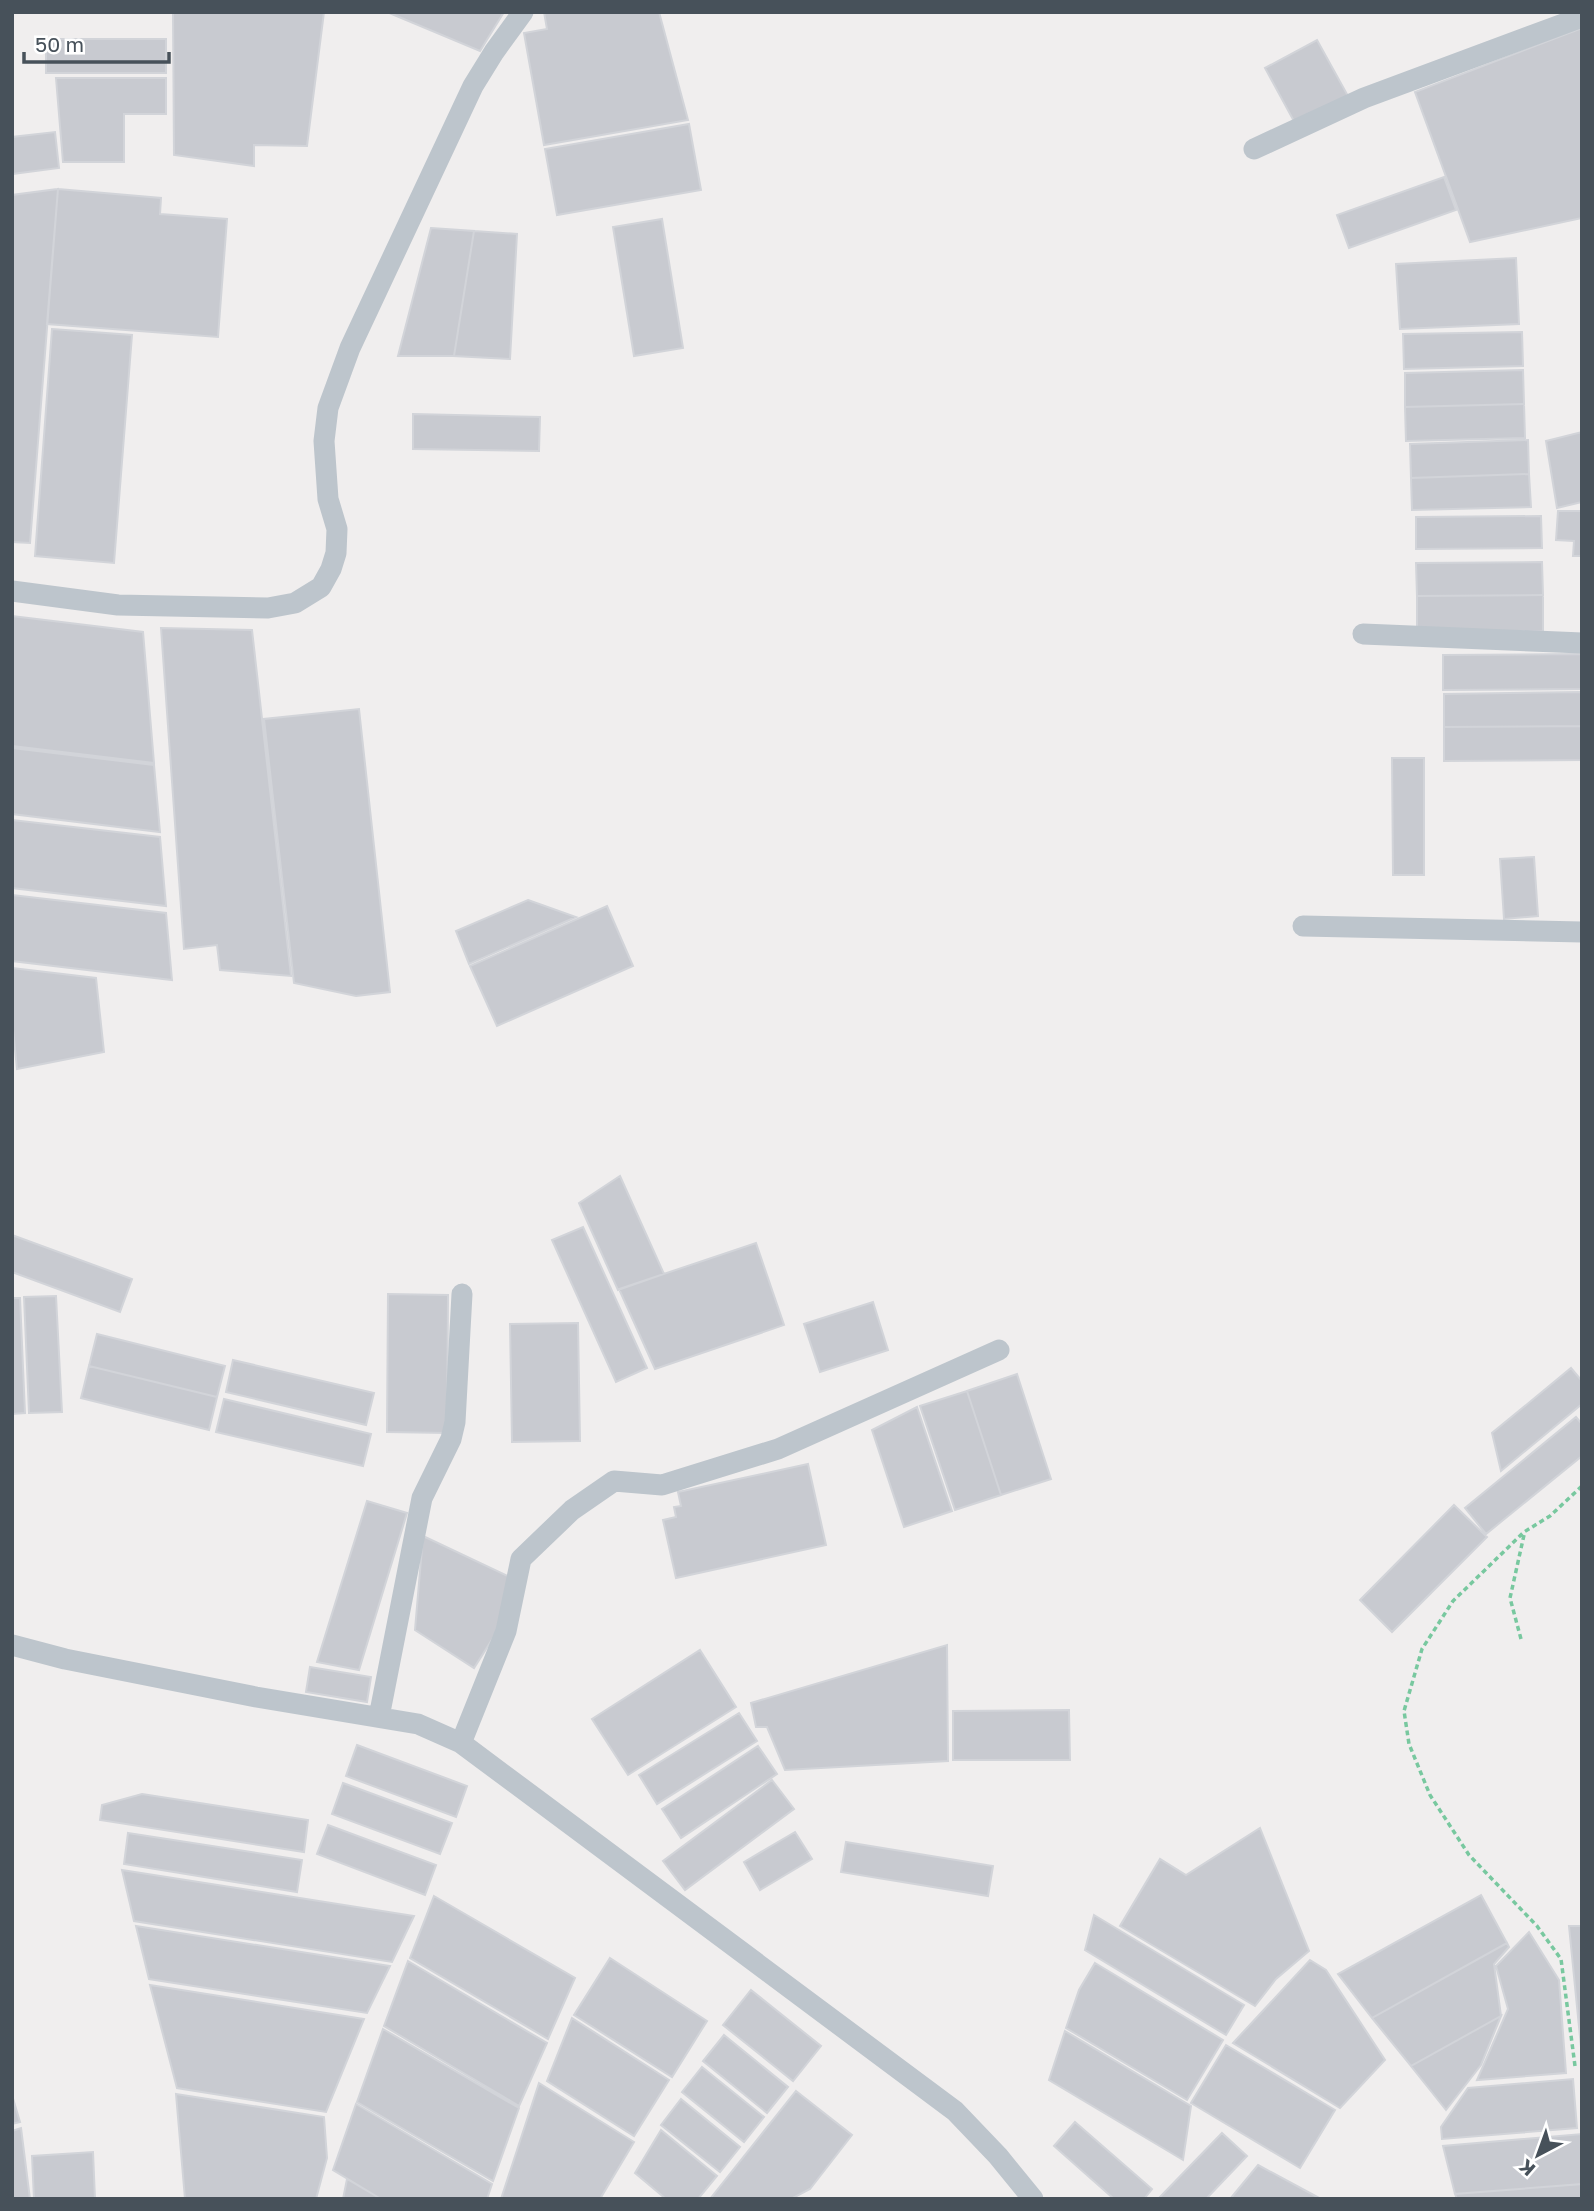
<svg xmlns="http://www.w3.org/2000/svg" width="1594" height="2211" viewBox="0 0 1594 2211" font-family="'Golos Text',sans-serif">
  <rect width="100%" height="100%" fill="#f0eeee"/>
  <path fill="#c8cad0" stroke="#d2d4d9" stroke-width="2" d="M173 12H324L307 146 254 145V166L174 155Z
    M387 12H504L480 51Z
    M544 12H659L688 120 544 145 524 33 547 29Z
    M1582 28V218L1470 242 1415 92Z
    M46 39H166V73H46Z
    M1317 40 1348 96 1296 125 1265 68Z
    M56 78H166V114H124V162H63Z
    M689 124 701 190 557 215 545 149Z
    M55 132 59 168 12 174V137Z
    M1444 177 1456 210 1349 248 1337 215Z
    M58 189 161 198 160 214 227 219 218 337 47 324Z
    M58 189 30 543 12 542V195Z
    M662 219 683 348 634 356 613 227Z
    M431 228 474 231 454 356H398Z
    M474 231 517 234 510 359 454 356Z
    M1516 258 1519 324 1400 329 1396 264Z
    M52 329 132 335 114 563 35 556Z
    M1522 332 1523 366 1404 369 1403 334Z
    M1523 370 1524 404 1405 407V373Z
    M1524 404 1525 438 1406 441 1405 407Z
    M413 414 540 417 539 451 413 449Z
    M1582 432V502L1557 508 1546 441Z
    M1528 440 1529 474 1411 478 1410 444Z
    M1529 474 1531 507 1412 510 1411 478Z
    M1558 511H1582V556H1573L1574 541 1556 540Z
    M1541 516 1542 548 1416 549V517Z
    M1542 562 1543 595 1417 596 1416 563Z
    M1543 595V631L1417 632V596Z
    M12 616 143 632 154 763 12 746Z
    M161 628 252 630 291 976 220 970 217 945 184 949Z
    M1582 654V689L1443 690V655Z
    M1582 692V726L1444 727V694Z
    M359 709 390 992 356 996 294 983 264 719Z
    M1582 726V760L1444 761V727Z
    M12 748 154 765 160 832 12 814Z
    M1392 758H1424V875H1393Z
    M12 820 160 837 166 906 12 888Z
    M1534 857 1538 916 1504 919 1500 859Z
    M12 895 166 913 172 980 12 961Z
    M528 900 576 917 469 964 456 931Z
    M607 906 633 966 497 1026 470 966Z
    M12 968 96 978 104 1052 17 1069 12 1019Z
    M620 1176 664 1274 618 1290 579 1203Z
    M583 1227 647 1368 616 1382 552 1240Z
    M12 1235 132 1279 120 1312 12 1272Z
    M756 1243 784 1325 655 1369 619 1289Z
    M388 1294 448 1295 447 1433 387 1432Z
    M56 1296 62 1412 29 1413 24 1297Z
    M12 1298H20L25 1413 12 1414Z
    M873 1302 888 1350 820 1372 804 1324Z
    M578 1323 580 1441 512 1442 510 1324Z
    M97 1334 225 1366 217 1397 89 1366Z
    M233 1360 374 1393 366 1425 226 1392Z
    M89 1366 217 1397 209 1430 81 1398Z
    M1571 1368 1582 1381V1404L1501 1471 1492 1433Z
    M1017 1374 1051 1479 1001 1495 967 1391Z
    M967 1391 1001 1495 955 1510 920 1406Z
    M224 1399 371 1434 363 1466 216 1432Z
    M917 1407 952 1511 904 1527 872 1430Z
    M1576 1417 1582 1424V1456L1486 1534 1465 1508Z
    M808 1464 826 1545 676 1578 663 1520 676 1517 674 1507 681 1506 678 1492Z
    M367 1501 407 1513 359 1670 317 1662Z
    M1454 1505 1487 1537 1392 1632 1360 1600Z
    M423 1536 510 1577 507 1616 474 1668 415 1630Z
    M947 1645 948 1761 785 1770 767 1727H756L751 1703Z
    M700 1650 736 1707 628 1775 592 1719Z
    M310 1667 371 1677 367 1702 306 1692Z
    M1069 1710 1070 1760H953V1711Z
    M739 1713 757 1741 657 1804 639 1775Z
    M357 1745 467 1786 456 1817 346 1776Z
    M758 1746 777 1774 681 1838 662 1809Z
    M772 1780 794 1809 685 1890 663 1861Z
    M343 1783 452 1823 440 1854 332 1814Z
    M142 1794 308 1820 304 1852 100 1820 102 1805Z
    M328 1825 436 1865 425 1895 317 1854Z
    M1260 1828 1309 1951 1276 1979 1255 2006 1120 1926 1160 1859 1186 1875Z
    M795 1832 812 1859 760 1890 744 1862Z
    M128 1833 302 1860 297 1892 124 1864Z
    M846 1842 993 1866 988 1896 841 1872Z
    M122 1870 414 1916 392 1962 134 1921Z
    M1481 1895 1507 1943 1372 2018 1338 1974Z
    M434 1896 575 1978 548 2039 410 1958Z
    M1094 1915 1244 2005 1226 2035 1085 1950Z
    M136 1926 390 1966 367 2013 149 1979Z
    M1569 1926H1582V2057Z
    M1529 1932 1559 1980 1566 2073 1477 2080 1508 2009 1496 1966Z
    M1507 1943 1509 1947 1494 1964 1501 2016 1411 2066 1372 2018Z
    M610 1958 707 2021 672 2077 574 2015Z
    M1310 1960 1326 1970 1385 2060 1340 2108 1233 2043Z
    M408 1961 547 2043 519 2106 384 2026Z
    M1095 1963 1223 2040 1187 2100 1066 2028 1079 1990Z
    M150 1985 364 2019 326 2112 177 2088Z
    M751 1990 821 2046 793 2081 723 2025Z
    M1501 2016 1481 2065 1446 2110 1411 2066Z
    M572 2018 669 2080 634 2136 547 2081Z
    M383 2029 519 2108 493 2181 357 2102Z
    M1065 2031 1191 2106 1183 2160 1049 2080Z
    M724 2035 788 2087 767 2113 703 2061Z
    M1226 2045 1335 2110 1300 2168 1191 2103Z
    M702 2067 764 2117 744 2142 682 2092Z
    M1573 2079 1577 2128 1442 2139 1441 2127 1468 2088Z
    M539 2083 634 2142 600 2199H501Z
    M796 2091 852 2135 810 2189 791 2199H710Z
    M176 2094 324 2117 327 2158 316 2199H185Z
    M12 2095 20 2122 12 2124Z
    M681 2099 740 2147 720 2172 661 2125Z
    M356 2104 492 2184 487 2199H381L333 2170Z
    M1075 2122 1152 2189 1144 2199H1114L1054 2146Z
    M21 2128 30 2199H12V2131Z
    M661 2130 717 2176 698 2199H666L635 2173Z
    M1222 2133 1247 2156 1206 2199H1158Z
    M1582 2134V2184L1455 2194 1443 2146Z
    M93 2152 95 2199H34L32 2156Z
    M1258 2165 1321 2199H1230Z
    M347 2179 381 2199H343Z
    M1582 2184V2199H1457L1455 2194Z"/>
  <g fill="none" stroke-linecap="round" stroke-linejoin="round">
    <path stroke="#78c89f" stroke-width="3.5" stroke-dasharray="5 3.5" stroke-linecap="butt" d="M1521 1639 1510 1598 1524 1535
      M1575 2066 1561 1959 1537 1926 1469 1855 1430 1795 1409 1744 1404 1711 1422 1649 1453 1601 1524 1532 1550 1516 1582 1486"/>
    <path stroke="#bdc5cc" stroke-width="21" d="M1254 149 1364 98 1582 17
      M12 591 118 605 268 608 295 603 321 587 331 569 336 553 337 529 328 499 324 441 328 408 350 348 473 86 494 52 523 12
      M1363 634 1582 643
      M1303 926 1582 932
      M12 1645 65 1659 256 1697 418 1724 461 1743 955 2111 998 2156 1033 2199
      M379 1717 422 1498 451 1439 455 1422 462 1294
      M461 1743 506 1631 521 1559 572 1510 614 1481 662 1485 778 1449 999 1350"/>
  </g>
  <rect width="1594" height="2211" fill="none" stroke="#47515a" stroke-width="28"/>
  <g transform="translate(1538 2155) rotate(221)" stroke="#ffffff" stroke-width="5" paint-order="stroke">
  <path d="M0-5L12 26L0 18L-12 26Z" fill="#47515a"/>
  <text y="-10" font-size="19" font-weight="bold" text-anchor="middle" fill="#47515a">K</text>
  </g>
  <path d="M24 52v10h145v-10" fill="none" stroke="#47515a" stroke-width="3.5"/>
  <text x="35" y="52" font-size="21" fill="#47515a" stroke="#ffffff" stroke-width="5" paint-order="stroke">50 m</text>
</svg>
